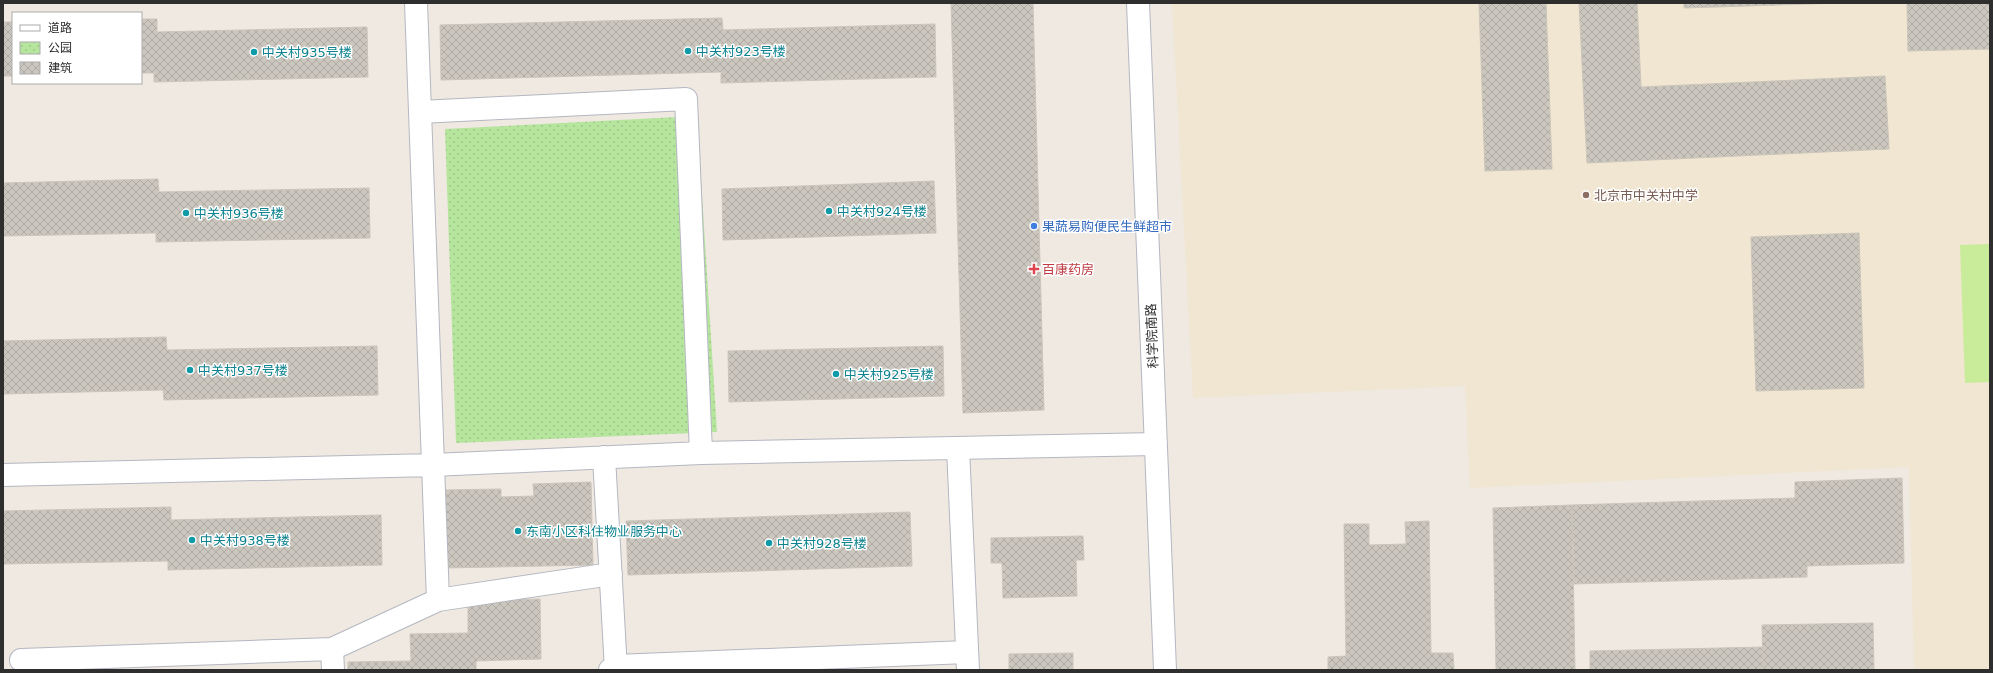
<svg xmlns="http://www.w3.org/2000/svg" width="1993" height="673" viewBox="0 0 1993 673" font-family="'DejaVu Sans','Noto Sans SC',sans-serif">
  <defs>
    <pattern id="park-dots" width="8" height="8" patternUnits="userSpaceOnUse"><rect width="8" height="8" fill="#b6e59e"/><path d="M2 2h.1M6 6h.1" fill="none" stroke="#9dc588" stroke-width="1.8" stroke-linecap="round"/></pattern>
    <pattern id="building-cross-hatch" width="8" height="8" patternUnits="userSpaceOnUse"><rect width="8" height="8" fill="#cbc7bf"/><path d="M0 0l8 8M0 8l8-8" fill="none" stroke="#afaba4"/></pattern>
  </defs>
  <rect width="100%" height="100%" fill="#efe9e1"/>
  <path fill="#f0e6d1" d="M1172 3H1990V670H1914L1909 467 1470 488 1465 386 1193 398Z"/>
  <path fill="url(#park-dots)" d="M697 116 717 432 456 443 445 129Z"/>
  <path fill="#c9ec9a" d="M1990 244V382L1965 383 1960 245Z"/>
  <path fill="url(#building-cross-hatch)" stroke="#cbc5ba" d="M951 3H1033L1044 410 963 413Z
    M1479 3H1546L1552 169 1485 171Z
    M1579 3H1637L1641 87 1885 76 1889 149 1587 163Z
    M1684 3H1840L1684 8Z
    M1907 3H1990V49L1908 51Z
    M722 18 723 30 935 24 936 77 721 83V72L441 80 440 25Z
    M141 19H157V32L367 27 368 77 154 82V73H141Z
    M3 22H13V76H3Z
    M158 179 159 192 369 188 370 238 156 242V233L3 236V183Z
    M934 181 936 233 723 240 722 189Z
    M1859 233 1864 388 1756 391 1751 237Z
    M166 337 167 350 377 346 378 395 164 400 163 390 3 394V341Z
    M943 346 944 396 729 402 728 351Z
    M1902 478 1904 563 1807 566V577L1574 584 1572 505 1795 498V482Z
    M591 482 593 565 445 568 443 490 501 489V497L534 496 533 484Z
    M1572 505 1575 670H1496L1493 508Z
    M171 507V520L381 515 382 565 168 570V561L3 564V511Z
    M910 512 912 566 628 575 626 521Z
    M1429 521 1431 653H1453L1454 670H1328V657L1346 656 1344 524H1369V545L1406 544 1405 522Z
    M1083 536 1084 560H1076L1077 596 1003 598 1002 563H991V538Z
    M540 599 541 659 476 661V670H348V662L411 661 410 634 468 633V601Z
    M1873 623 1874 670H1763L1762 625Z
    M1763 647V670H1590V651Z
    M1073 653V670H1009V654Z"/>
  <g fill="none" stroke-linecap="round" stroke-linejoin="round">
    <g stroke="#b4b7c1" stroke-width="24">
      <path id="minor" d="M416 3 438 600
        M1138 3 1165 670
        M420 112 686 99 701 453
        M958 448 968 670
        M604 457 616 670
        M3 475 433 465 701 453 1156 444
        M332 649 333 670
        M21 660 332 649 438 600 611 574
        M610 670 616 666 967 652"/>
    </g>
    <use href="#minor" stroke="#fff" stroke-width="22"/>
  </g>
  <g fill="#0f9aa8" stroke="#fff" stroke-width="1.5">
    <circle cx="688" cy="51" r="4"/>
    <circle cx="254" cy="52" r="4"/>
    <circle cx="829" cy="211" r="4"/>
    <circle cx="186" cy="213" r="4"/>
    <circle cx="190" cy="370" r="4"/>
    <circle cx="836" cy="374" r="4"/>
    <circle cx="518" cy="531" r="4"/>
    <circle cx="192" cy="540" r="4"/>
    <circle cx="769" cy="543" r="4"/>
  </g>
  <circle fill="#8d6e63" stroke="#fff" stroke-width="1.5" cx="1586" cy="195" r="4"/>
  <circle fill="#3f7fe0" stroke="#fff" stroke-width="1.5" cx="1034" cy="226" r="4"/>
  <path fill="#e0444e" stroke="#fff" stroke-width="1.5" d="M1032 263h4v4h4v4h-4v4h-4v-4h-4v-4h4z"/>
  <g text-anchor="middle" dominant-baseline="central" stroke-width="3" stroke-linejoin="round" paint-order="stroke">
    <g font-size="13" fill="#0d838f" stroke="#fff" text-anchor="start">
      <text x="696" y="51">中关村923号楼</text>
      <text x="262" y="52">中关村935号楼</text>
      <text x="837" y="211">中关村924号楼</text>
      <text x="194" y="213">中关村936号楼</text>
      <text x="198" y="370">中关村937号楼</text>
      <text x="844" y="374">中关村925号楼</text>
      <text x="526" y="531">东南小区科住物业服务中心</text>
      <text x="200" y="540">中关村938号楼</text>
      <text x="777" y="543">中关村928号楼</text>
    </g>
    <g font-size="13" fill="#785e54" stroke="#fff" text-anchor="start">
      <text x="1594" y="195">北京市中关村中学</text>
    </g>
    <g font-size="13" fill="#366cbe" stroke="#fff" text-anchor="start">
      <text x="1042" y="226">果蔬易购便民生鲜超市</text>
    </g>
    <g font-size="13" fill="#be3a42" stroke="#fff" text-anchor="start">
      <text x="1042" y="269">百康药房</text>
    </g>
    <g font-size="13" fill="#2e2e2e" stroke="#fff">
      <text transform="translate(1152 336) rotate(-92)">科学院南路</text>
    </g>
  </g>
  <rect width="1993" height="673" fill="none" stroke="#2e2e2e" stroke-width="8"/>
  <rect x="12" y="12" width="130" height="72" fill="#ffffff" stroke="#ababab"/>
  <rect x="20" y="25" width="20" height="6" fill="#ffffff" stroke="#ababab"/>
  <text x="48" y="32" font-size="12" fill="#2e2e2e">道路</text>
  <rect x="20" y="42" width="20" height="12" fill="url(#park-dots)" stroke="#ababab"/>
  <text x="48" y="52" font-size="12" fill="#2e2e2e">公园</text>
  <rect x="20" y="62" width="20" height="12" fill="url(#building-cross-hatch)" stroke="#ababab"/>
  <text x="48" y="72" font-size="12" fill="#2e2e2e">建筑</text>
</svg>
